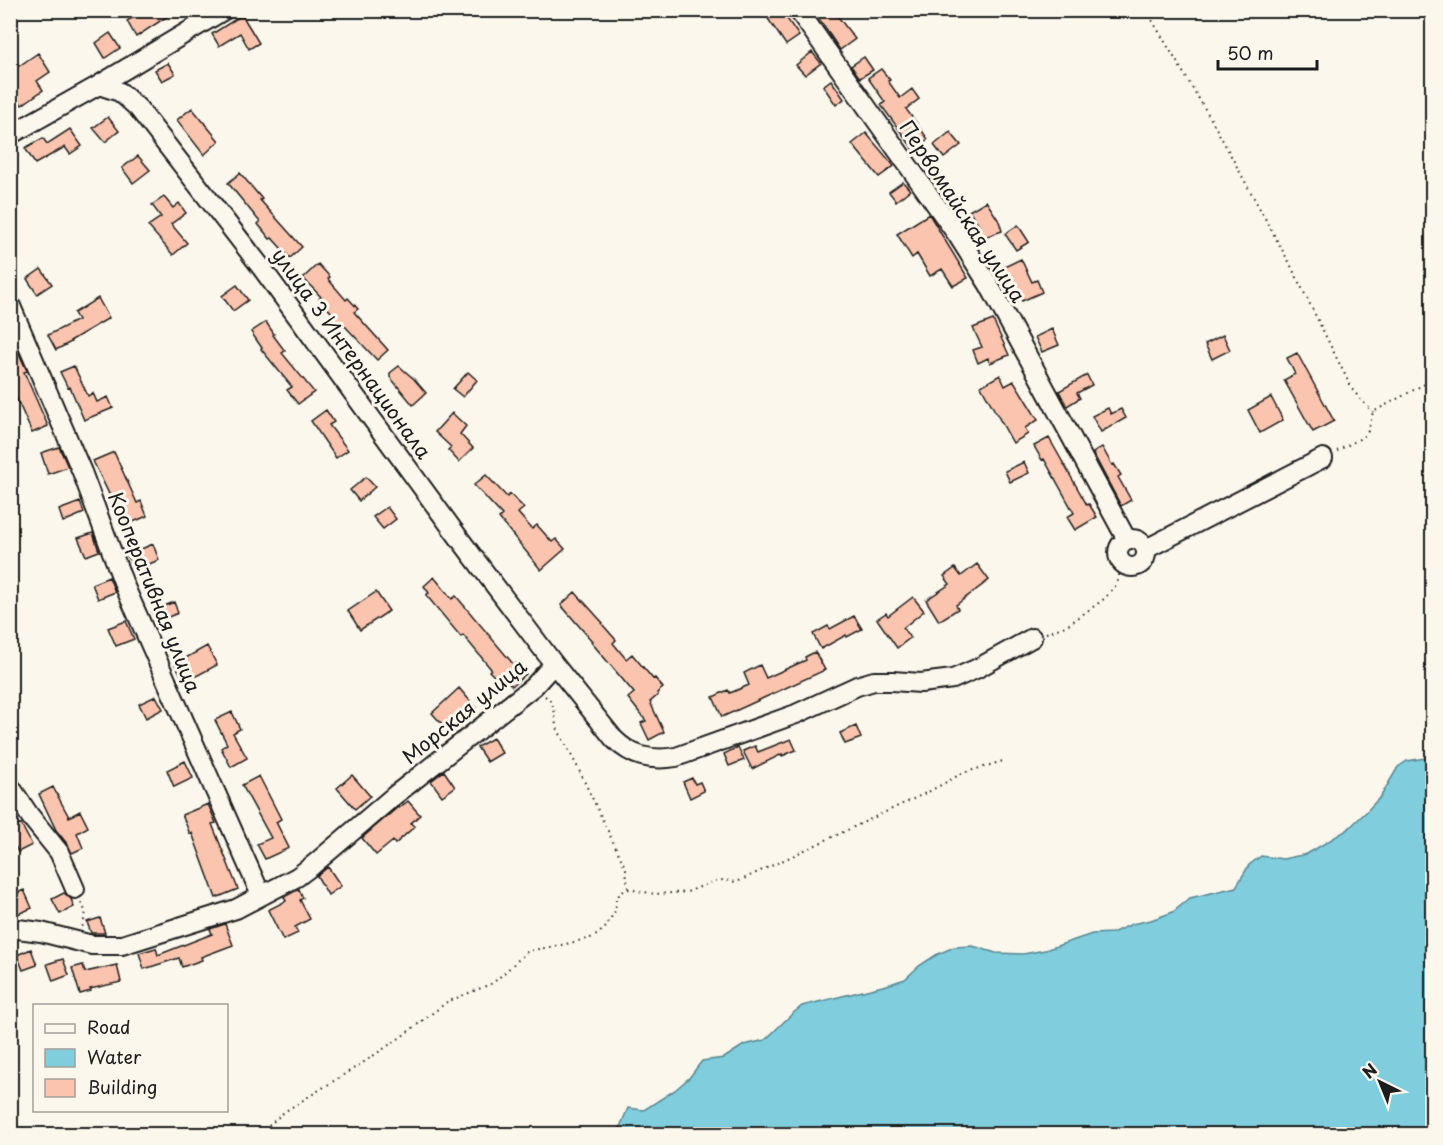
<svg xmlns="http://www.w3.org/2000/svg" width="1443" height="1145" viewBox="0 0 1443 1145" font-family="'Playpen Sans',sans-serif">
  <rect width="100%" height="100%" fill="#fbf7ec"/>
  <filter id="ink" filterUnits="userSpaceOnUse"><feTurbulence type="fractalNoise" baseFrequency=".0167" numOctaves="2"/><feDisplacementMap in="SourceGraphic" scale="12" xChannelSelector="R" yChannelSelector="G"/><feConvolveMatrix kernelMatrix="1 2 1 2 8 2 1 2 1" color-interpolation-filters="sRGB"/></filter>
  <g filter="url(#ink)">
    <path fill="#7fcddd" stroke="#578690" stroke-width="1.5" d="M1432 757V1134H617L628 1108 644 1110 675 1090 689 1078 702 1061 724 1058 744 1045 765 1040 792 1014 802 1006 887 985 905 979 919 966 936 955 954 947 973 946 996 953 1023 954 1045 950 1092 934 1112 933 1132 924 1151 920 1173 912 1190 898 1236 887 1249 865 1261 856 1283 859 1307 854 1347 830 1365 813 1381 796 1398 767 1407 761Z"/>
    <path fill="#fbc4ae" stroke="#1c1c1c" stroke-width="1.5" d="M145 10H177L136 37 127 21Z
      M762 10H781L799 36 786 45Z
      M813 10H833L855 39 840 50Z
      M242 15 259 43 249 49 240 33 219 46 212 34Z
      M110 33 120 48 105 58 96 43Z
      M812 52 821 63 805 75 796 65Z
      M38 53 50 72 37 81 43 90 22 105 11 91 16 87 10 79V69L17 64 19 66Z
      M864 57 873 70 860 78 851 66Z
      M168 63 175 74 162 81 155 70Z
      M881 69 890 80 888 81 900 98 912 89 919 99 906 109 928 139 914 150 881 105 885 102 868 78Z
      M831 80 844 99 836 105 823 86Z
      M192 108 219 141 204 155 177 120Z
      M108 117 119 131 105 142 93 128Z
      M70 129 82 146 70 154 65 147 35 164 25 148 43 138 47 144Z
      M950 132 961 145 944 158 934 145Z
      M866 133 894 166 879 177 852 144Z
      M138 156 150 170 133 183 122 168Z
      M240 173 262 199 260 200 302 247 290 258 272 238 270 239 258 224 260 222 228 183Z
      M903 182 910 190 896 201 889 192Z
      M164 197 173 208 179 203 186 213 171 224 187 243 173 255 148 226 161 217 152 205Z
      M986 201 999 221 1002 231 976 240 972 229 979 226 969 211Z
      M929 214 968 278 953 286 942 269 930 276 917 254 912 258 897 234Z
      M1018 225 1029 242 1016 250 1005 234Z
      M1021 259 1032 282 1037 280 1042 292 1022 301 1014 284 1008 286 1000 269Z
      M318 264 330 277 328 279 346 300 348 298 358 309 354 312 388 350 377 360 343 324 340 327 330 317 333 314 319 299 321 297 303 278Z
      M41 269 52 284 37 294 27 279Z
      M237 285 248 300 233 311 222 296Z
      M98 298 109 318 70 341 71 342 56 350 48 335 78 320 74 313Z
      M993 320 1009 355 990 363 988 358 978 363 973 350 982 347 973 328Z
      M266 322 274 334 273 335 285 351 282 353 314 392 298 404 287 390 292 387 261 349 262 348 251 332Z
      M1052 329 1059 345 1042 352 1035 337Z
      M10 334 27 371 24 372 48 426 32 433 16 397 10 400Z
      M1223 335 1230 350 1212 359 1205 344Z
      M1297 353 1334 421 1313 432 1284 380 1295 374 1287 358Z
      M74 366 88 396 93 393 97 402 108 397 113 408 84 420 70 387 68 388 60 372Z
      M399 366 414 379 426 393 413 405 390 377V373Z
      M468 372 477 380 463 397 453 389Z
      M1000 375 1005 386 1014 381 1038 420 1025 428 1028 434 1013 443 981 386Z
      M1087 375 1092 385 1077 393 1080 398 1067 406 1059 391Z
      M1271 397 1283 420 1260 433 1248 410Z
      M1108 408 1111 414 1121 409 1126 418 1101 432 1092 416Z
      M326 410 334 422 329 425 348 450 336 458 311 421Z
      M452 413 466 426 460 434 473 448 459 462 448 450 451 447 435 432Z
      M1049 438 1087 505 1089 504 1097 517 1075 530 1067 517 1074 513 1044 459 1042 460 1034 446Z
      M59 447 68 467 48 474 41 453Z
      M1102 447 1112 465 1114 464 1121 475 1118 477 1131 500 1121 506 1093 453Z
      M114 452 137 503 141 501 147 516 126 525 115 499 112 500 93 461Z
      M1024 462 1029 473 1010 482 1005 471Z
      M486 475 507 497 510 494 524 508 518 513 532 529 537 525 552 542 556 539 565 549 541 570 499 518 502 515 474 485Z
      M366 477 375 487 359 501 350 490Z
      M80 502 84 513 63 522 59 510Z
      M387 507 396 519 383 529 373 517Z
      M93 533 99 551 86 556 78 538Z
      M153 544 159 560 134 570 127 555Z
      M977 564 989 580 956 605 958 609 939 621 926 600 950 584 944 576 955 568 961 576Z
      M109 577 115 592 98 599 92 584Z
      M434 577 452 599 456 596 514 665 516 663 526 674 512 686 501 674 496 678 489 671 491 669 463 635 461 637 426 595 429 593 424 586Z
      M376 592 389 611 360 630 348 611Z
      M575 592 603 623 602 624 616 640 613 643 626 659 632 654 653 679 655 678 663 688 657 693 658 695 650 702 664 732 649 740 641 723 646 721 628 698 634 693 591 642 592 641 561 605Z
      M913 597 924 611 903 628 910 638 897 648 877 619 886 613 888 616Z
      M174 602 178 613 156 622 152 611Z
      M854 616 862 629 847 637 846 635 821 649 813 634 828 626 830 629Z
      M126 621 134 639 116 646 108 628Z
      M207 646 217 665 185 682 175 664Z
      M815 652 825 670 722 717 713 697 728 690 730 693 749 685 744 673 760 665 766 678 806 660 805 657Z
      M459 688 476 708 449 732 432 713Z
      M156 696 163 709 146 718 139 704Z
      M232 712 240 729 233 733 247 758 231 767 221 748 227 744 215 720Z
      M856 726 861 738 845 744 840 733Z
      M493 738 502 753 487 762 477 747Z
      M791 739 796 750 782 756V754L752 769 743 751 755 746 758 752Z
      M738 747 744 760 729 766 724 754Z
      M185 761 193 778 174 787 167 770Z
      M444 771 455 787 442 796 431 781Z
      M352 775 370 796 355 809 337 788Z
      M259 776 281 819 276 822 289 848 265 859 257 844 271 838 242 785Z
      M692 778 695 784 700 782 704 791 690 798 683 782Z
      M53 787 69 817 80 811 88 827 77 833 83 848 72 853 68 845 56 830 39 794Z
      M408 801 420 815 411 823 415 826 395 844 393 841 376 855 362 838 398 807 399 808Z
      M208 804 216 823 212 824 238 889 216 898 192 833 190 834 182 815Z
      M21 824 32 845 18 852 10 837V829Z
      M328 867 341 886 328 895 317 876Z
      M299 889 303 898 300 900 310 919 295 927 298 933 283 940 268 910 286 901 284 897Z
      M24 890 32 908 13 916 10 909V896Z
      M64 893 71 899 74 907 60 914 52 899Z
      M100 918 105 933H91L87 922Z
      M225 924 233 945 201 957 202 960 182 967 179 958 144 969 139 953 156 948 158 955 212 934 210 929Z
      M31 949 37 965 23 970 17 955Z
      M63 959 69 975 53 981 47 964Z
      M83 965 85 972 117 965 121 982 90 989 91 991 80 994 72 968Z"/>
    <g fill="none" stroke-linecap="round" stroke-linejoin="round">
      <g stroke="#1c1c1c" stroke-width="22">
        <path id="minor" d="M798 10 958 236 989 285 1127 540
          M99 85 120 92 138 108 261 267 459 538 554 664
          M10 135 99 85 224 10
          M10 304 82 472 125 587 261 895
          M1118 553a14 14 0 1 1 28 0a14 14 0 1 1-28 0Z
          M1146 549 1323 458
          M10 786 30 816 59 852 75 889
          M10 928 41 932 92 945H122L236 909 297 877 313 865 395 795 534 686 554 664 614 739C632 757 651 761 676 757L796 714 857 686 874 681H892L921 683 953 679 978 668 1032 638"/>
      </g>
      <path stroke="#1c1c1c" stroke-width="2" stroke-dasharray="1.5 4.5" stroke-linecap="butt" d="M1146 10 1211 119 1291 266 1352 389 1361 400 1373 412
        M1337 451 1363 437 1368 431 1373 412 1432 380
        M1046 633 1068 625 1104 599 1117 584 1122 563
        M545 696 549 699 554 708 556 726 577 766 626 869 628 889
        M81 903 86 912 82 928
        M260 1134 284 1112 361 1064 401 1037 447 1002 493 983 528 951 566 944 594 937 605 928 615 911 616 900 620 893 628 889 655 894 673 893 687 892 715 881 723 880 737 882 928 792 963 773 1003 761"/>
      <use href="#minor" stroke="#fbf7ec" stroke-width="18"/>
    </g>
  </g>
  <g text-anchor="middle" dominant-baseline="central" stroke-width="6" stroke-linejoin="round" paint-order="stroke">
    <g font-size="20" fill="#1c1c1c" stroke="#fbf7ec">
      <text transform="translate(963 211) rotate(57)">Первомайская улица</text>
      <text transform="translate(352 353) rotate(54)">улица 3 Интернационала</text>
      <text transform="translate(155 592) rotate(68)">Кооперативная улица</text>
      <text transform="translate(464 711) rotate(-39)">Морская улица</text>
    </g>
  </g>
  <rect width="1443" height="1145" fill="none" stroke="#fbf7ec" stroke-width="36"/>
  <rect x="18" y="18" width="1407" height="1109" fill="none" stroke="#1c1c1c" stroke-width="2" filter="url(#ink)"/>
  <rect x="33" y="1004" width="195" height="108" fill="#fbf7ec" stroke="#a29f99" stroke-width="1.5"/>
  <rect x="45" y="1024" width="30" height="9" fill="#fbf7ec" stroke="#a29f99" stroke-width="1.5"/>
  <text x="87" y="1034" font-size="18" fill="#1c1c1c">Road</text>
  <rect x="45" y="1049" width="30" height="18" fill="#7fcddd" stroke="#a29f99" stroke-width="1.5"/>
  <text x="87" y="1064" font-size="18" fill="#1c1c1c">Water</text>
  <rect x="45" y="1079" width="30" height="18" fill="#fbc4ae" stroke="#a29f99" stroke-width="1.5"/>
  <text x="87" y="1094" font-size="18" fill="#1c1c1c">Building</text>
  <g transform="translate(1380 1082) rotate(317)" stroke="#fbf7ec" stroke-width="4.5" paint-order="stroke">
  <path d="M0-4.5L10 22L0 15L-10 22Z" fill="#1c1c1c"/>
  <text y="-9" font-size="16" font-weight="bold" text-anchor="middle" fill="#1c1c1c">N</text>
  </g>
  <path d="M1218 60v9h99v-9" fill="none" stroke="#1c1c1c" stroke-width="3"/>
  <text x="1227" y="60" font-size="18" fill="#1c1c1c" stroke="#fbf7ec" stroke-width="4.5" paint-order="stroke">50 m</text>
</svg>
